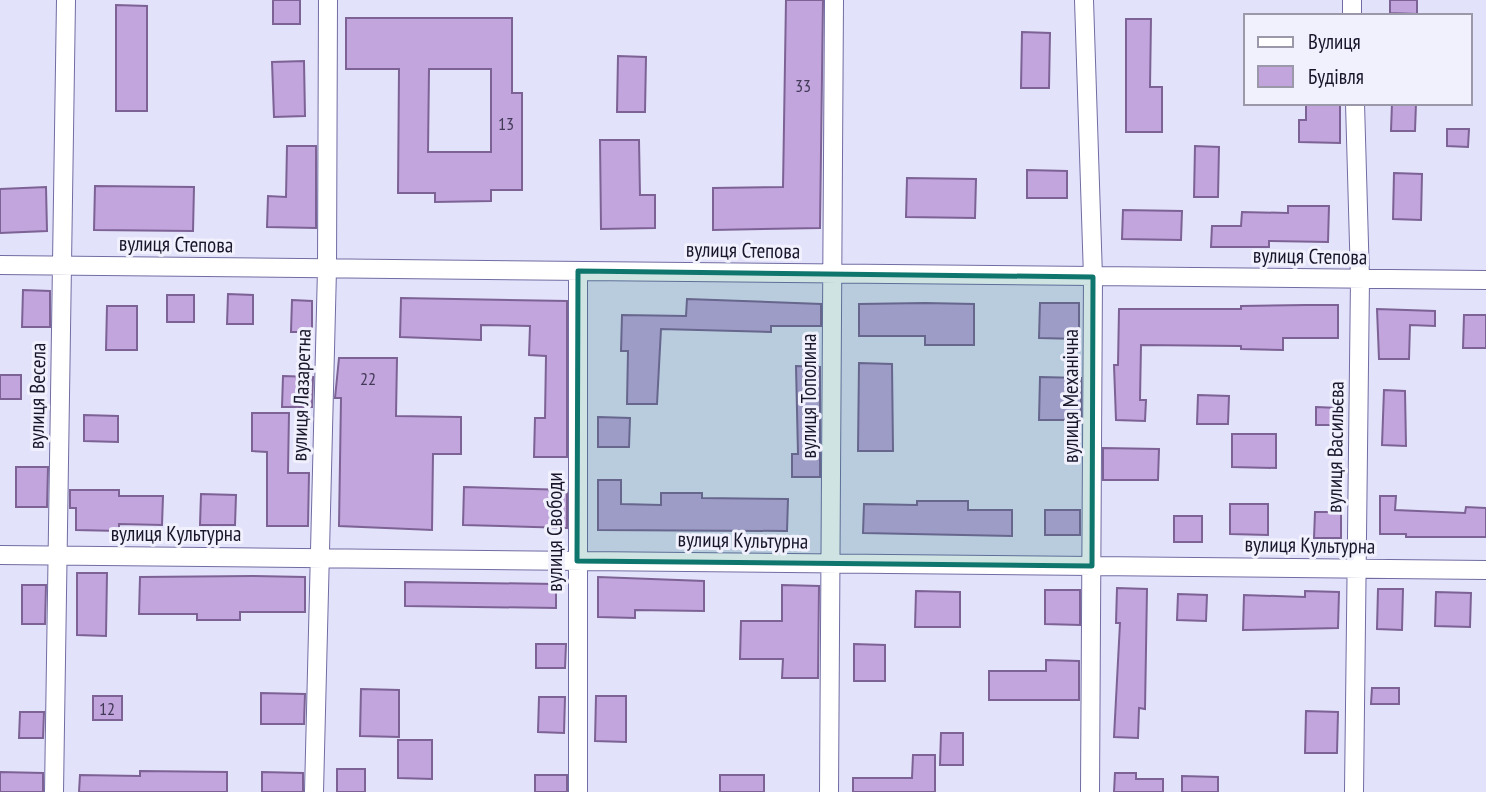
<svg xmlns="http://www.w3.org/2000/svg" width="1486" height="792" viewBox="0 0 1486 792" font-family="'PT Sans Narrow',sans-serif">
  <rect width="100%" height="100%" fill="#e3e2fb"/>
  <path fill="#c1a5dc" stroke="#7d6295" stroke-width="2" fill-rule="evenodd" d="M273 0H300V24H273Z
    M786 0H823L820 228 713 230V188L783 187Z
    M1390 0H1417V14L1390 13Z
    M116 5 147 6V111H116Z
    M346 18H512V93H522V190H491V201L435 202V193H398L399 69H346ZM429 69H491V152H428Z
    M1126 19H1151L1150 87H1162V132H1126Z
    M1022 32 1050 33 1049 88H1021Z
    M618 56 646 57 645 112H617Z
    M304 61 305 116 274 117 272 62Z
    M1306 103H1340V143L1299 142V120H1306Z
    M1392 103H1416L1415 131H1391Z
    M1447 129H1469L1468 147 1447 146Z
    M600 140H639L640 195H655V228L601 229Z
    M287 146H316V228L267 227 268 196 286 197Z
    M1195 146 1219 147 1218 197H1194Z
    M1027 170 1067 171V198H1027Z
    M1394 173 1422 174 1421 220 1393 219Z
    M907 178 976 179 975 218 906 217Z
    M95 186 194 187 193 231 94 230Z
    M46 187 47 231 0 233V189Z
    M1288 206H1329L1328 242 1269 241V247H1211L1212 226H1241L1242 212 1288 213Z
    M1123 210 1182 211 1181 240 1122 239Z
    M23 290 50 291V327H22Z
    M228 294 253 295V324H227Z
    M167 295H194V322H167Z
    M401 298 567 301V457H534L535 418H545L546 356 529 355 530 326 481 325V340L400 337Z
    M687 299 821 304V326H771V332L661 329 657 404H627L628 351H621L622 315 686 316Z
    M292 300 312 301V332H291Z
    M925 303 974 304V345H925V336H859V304Z
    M1040 303H1079V339L1039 338Z
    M1306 305H1338V338H1283V350L1241 349V346L1141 345 1140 400H1146L1145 421 1116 420 1114 365H1118L1119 309H1241V306Z
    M107 306H137V350H106Z
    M1377 309 1435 311V326L1410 325 1409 359H1379Z
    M1464 315H1486V348H1463Z
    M339 358H397L396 416 461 417V454H433L432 530 339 526 341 398H335Z
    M859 363 892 364 893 451H858Z
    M796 366 820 367V477H792V454H798Z
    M0 375H21V399H0Z
    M283 376 313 377 312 407H282Z
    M1040 377 1081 378V420H1039Z
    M1384 390 1405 391 1406 446 1382 445Z
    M1198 395 1229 396 1228 424H1197Z
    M1316 407 1338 408V425H1316Z
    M252 413H289L288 473H309L308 526H267V452L252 451Z
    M84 415 118 416V442L84 441Z
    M598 417 630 418 629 447H598Z
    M1232 434H1276V468L1232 467Z
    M1103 448 1159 449 1158 480H1103Z
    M16 467H48L47 507H16Z
    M598 480H621V504L661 505V493H702V498L788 499 787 531 598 530Z
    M464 487 567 490V528L463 525Z
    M70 490H119V496H163L162 525 119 524V531L76 530V508H70Z
    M201 494 236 495 235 525H200Z
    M1380 496H1396L1395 510 1465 513 1466 507 1486 508V537H1406V534H1380Z
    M917 501H968V510H1012V536L863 533 864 504 917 505Z
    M1230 504H1268V535L1230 534Z
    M1045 510H1080V535H1045Z
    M1315 512H1341V538H1314Z
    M1174 516H1202V542H1174Z
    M77 573H107L106 636 77 635Z
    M252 576 305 577V612H240V620H197V614H139L140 577Z
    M598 577 704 581V611L635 610V618L598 617Z
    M405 582 556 584V608L405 606Z
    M22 585H46L45 624H22Z
    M782 585 819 586 818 678H782L783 659H740L741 621H782Z
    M1117 588 1147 589 1145 709 1139 708 1138 738 1114 737 1120 623H1116Z
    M1378 589H1403L1402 630 1377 629Z
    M1045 590H1080V625L1045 624Z
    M916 591 960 592V627H915Z
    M1305 591 1339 592 1338 628 1243 630 1244 595 1305 597Z
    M1436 592 1471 593 1470 627 1435 626Z
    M1178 594 1207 595 1206 621 1177 620Z
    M536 644H566L565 668H536Z
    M854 644 885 645V681H854Z
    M1046 660 1079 661V700H989V671H1046Z
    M1372 688H1399V704H1371Z
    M361 689 399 690V737L360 736Z
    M261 693 305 694 304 724H261Z
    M93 696H122V720H93Z
    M596 696H626V742L595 741Z
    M539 697H565L564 733 538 732Z
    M1306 711 1338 712 1337 753H1305Z
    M20 712H44L43 738H19Z
    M941 733H963V765H940Z
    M398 740H432V779L398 778Z
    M913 755H935V792H853V778H912Z
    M337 769H365V792H337Z
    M140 771 227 772V792H79L80 775 140 776Z
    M0 772 43 773V792H0Z
    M262 772 303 773V792H262Z
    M1115 773H1136V779H1163V792H1114Z
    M535 775H567V792H535Z
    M720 775H764V792H720Z
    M1182 776 1218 777V792H1182Z"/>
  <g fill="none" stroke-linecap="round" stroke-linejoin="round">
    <g stroke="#716ca2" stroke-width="20">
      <path id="minor" d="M1084 0 1093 277 1090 792
        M1352 0V16
        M0 265 1486 280
        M578 271V792
        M0 555 1486 570
        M54 792 66 0
        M314 792 327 269 328 0
        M829 792 834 0
        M1354 792 1360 279 1355 103"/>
    </g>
    <use href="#minor" stroke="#fff" stroke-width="18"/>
  </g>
  <path fill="#0f766e" fill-opacity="0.2" stroke="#0f766e" stroke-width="5" stroke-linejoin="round" d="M578 271 1093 277 1092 566 577 561Z"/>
  <g text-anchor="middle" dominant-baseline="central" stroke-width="6" stroke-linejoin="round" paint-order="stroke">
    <g font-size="18" fill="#433a58">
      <text x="803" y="85">33</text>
      <text x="506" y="123">13</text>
      <text x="368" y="378">22</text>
      <text x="107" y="708">12</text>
    </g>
    <g font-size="21" fill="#19162c" stroke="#f1f1fd">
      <text transform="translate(176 244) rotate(1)">вулиця Степова</text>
      <text transform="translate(743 250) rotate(1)">вулиця Степова</text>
      <text transform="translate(1310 256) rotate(1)">вулиця Степова</text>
      <text transform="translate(301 395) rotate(-88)">вулиця Лазаретна</text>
      <text transform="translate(37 396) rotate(-89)">вулиця Весела</text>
      <text transform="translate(808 396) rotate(-90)">вулиця Тополина</text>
      <text transform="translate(1070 396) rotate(-90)">вулиця Механічна</text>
      <text transform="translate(1335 447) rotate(-89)">вулиця Васильєва</text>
      <text transform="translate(554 532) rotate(-90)">вулиця Свободи</text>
      <text x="176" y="533">вулиця Культурна</text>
      <text transform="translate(743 540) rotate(1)">вулиця Культурна</text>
      <text transform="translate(1310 545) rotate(1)">вулиця Культурна</text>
    </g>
  </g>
  <rect x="1244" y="14" width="228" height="91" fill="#f1f1fd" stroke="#9b99a9" stroke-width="2"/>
  <rect x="1258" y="37" width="35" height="10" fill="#ffffff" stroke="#9b99a9" stroke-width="2"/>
  <text x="1308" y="49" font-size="21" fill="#19162c">Вулиця</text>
  <rect x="1258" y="66" width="35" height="21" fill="#c1a5dc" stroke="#9b99a9" stroke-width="2"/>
  <text x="1308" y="84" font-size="21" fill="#19162c">Будівля</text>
</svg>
